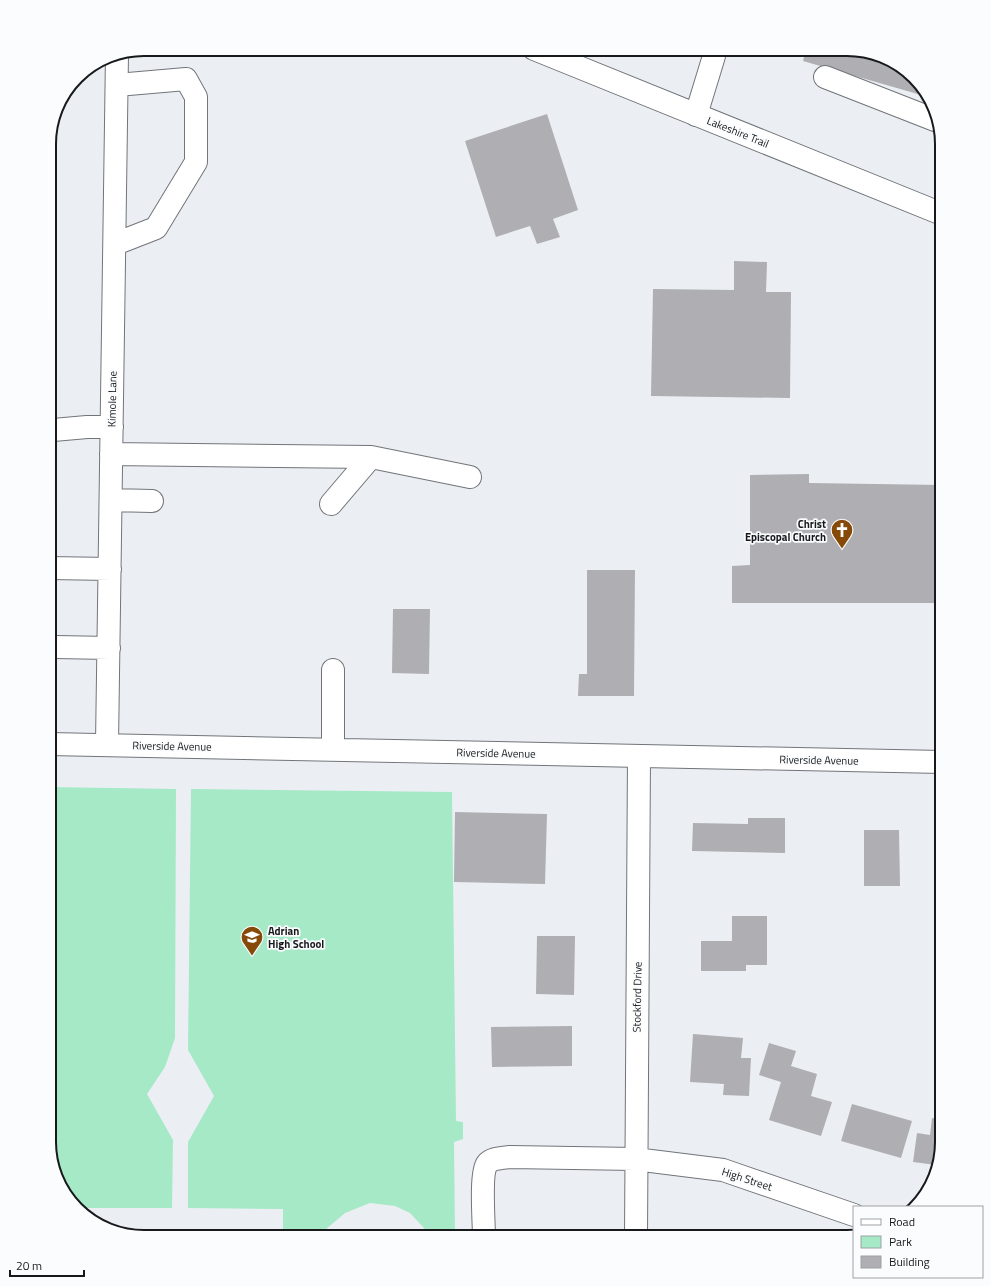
<svg xmlns="http://www.w3.org/2000/svg" width="991" height="1286" viewBox="0 0 991 1286" font-family="'Titillium Web',sans-serif">
  <rect width="100%" height="100%" fill="#ebeff4"/>
  <path fill="#a5e9c7" d="M49 787 176 789 175 1038 165 1067 147 1094 173 1140 172 1208H79L65 1195 49 1142Z
    M191 789 452 792 456 1121 463 1122V1139L454 1142 455 1237H428L424 1228 410 1213 395 1206 370 1203 345 1213 325 1230 313 1235 283 1234V1209L188 1208V1142L214 1096 188 1050Z
    M377 1229 386 1231 396 1237H358L368 1231Z"/>
  <path fill="#aeaeb3" d="M806 49H853L895 62 926 91 928 97 803 61Z
    M547 114 578 210 553 219 560 237 537 244 530 226 496 237 465 141Z
    M734 261 767 262 766 292H791L790 398 651 396 653 289 734 290Z
    M809 474V483L942 485V535H934L935 603H732V566L750 565V475Z
    M587 570H635L634 696H578L579 674H587Z
    M393 609H430L429 674 392 673Z
    M455 812 547 814 545 884 454 882Z
    M748 818H785V853L692 851 693 823 748 824Z
    M864 830H899L900 886H864Z
    M732 916H767V965H746V971H701V941H732Z
    M537 936H575L574 995 536 994Z
    M572 1026V1066L492 1067 491 1027Z
    M693 1034 743 1038 741 1058H751L749 1096 723 1095 724 1084 690 1082Z
    M769 1043 796 1051 791 1066 817 1074 811 1096 832 1102 821 1136 769 1120 781 1082 759 1075Z
    M852 1104 912 1121 901 1158 841 1141Z
    M932 1118 942 1120V1142L936 1165 913 1162 917 1133 930 1135Z"/>
  <g fill="none" stroke-linecap="round" stroke-linejoin="round">
    <g stroke="#717579" stroke-width="24">
      <path id="minor" d="M534 49 942 214
        M825 77 935 120
        M696 115 714 56 712 49
        M115 244 156 228 196 162V97L186 79 117 85
        M49 432 53 430 87 427H112
        M111 454 371 457 470 477
        M111 500 152 501
        M331 504 371 457
        M49 568 110 569
        M56 647 109 648
        M333 670V749
        M49 744 942 762
        M107 744 117 54
        M484 1237C484 1223 480 1174 487 1164 491 1158 503 1158 510 1157L635 1159 723 1170 854 1215
        M636 1237 639 756"/>
    </g>
    <use href="#minor" stroke="#fff" stroke-width="22"/>
  </g>
  <defs>
    <g id="church-pin" transform="scale(1.15)"><path d="M0 17L-7.5 6A9.5 9.5 0 1 1 7.5 6Z" fill="#864907" stroke="#fbfcfe"/><path d="M-1.2-6h2.4v3.5h3.3v2.4h-3.3V6h-2.4V-.1h-3.3v-2.4h3.3Z" fill="#fff"/></g>
    <g id="school-pin" transform="scale(1.15)"><path d="M0 17L-7.5 6A9.5 9.5 0 1 1 7.5 6Z" fill="#864907" stroke="#fbfcfe"/><path d="M0-5L7-2L0 1L-7-2ZM-4 1L0 2.5L4 1V4Q0 6-4 4Z" fill="#fff"/></g>
  </defs>
  <g fill-rule="evenodd">
    <use href="#church-pin" x="842" y="530"/>
    <use href="#school-pin" x="252" y="937"/>
  </g>
  <g text-anchor="middle" dominant-baseline="central" stroke-width="3.5" stroke-linejoin="round" paint-order="stroke">
    <g font-size="11" fill="#17191a" stroke="#fbfcfe">
      <text transform="translate(738 132) rotate(22)">Lakeshire Trail</text>
      <text transform="translate(112 399) rotate(-89)">Kimole Lane</text>
      <text transform="translate(172 746) rotate(1)">Riverside Avenue</text>
      <text transform="translate(496 753) rotate(1)">Riverside Avenue</text>
      <text transform="translate(819 760) rotate(1)">Riverside Avenue</text>
      <text transform="translate(637 997) rotate(-89)">Stockford Drive</text>
      <text transform="translate(747 1179) rotate(18)">High Street</text>
    </g>
    <g font-size="11" font-weight="bold" fill="#17191a" stroke="#fbfcfe" text-anchor="end">
      <text x="826" y="524">Christ<tspan x="826" dy="13">Episcopal Church</tspan></text>
      <text x="268" y="931" text-anchor="start">Adrian<tspan x="268" dy="13">High School</tspan></text>
    </g>
  </g>
  <path d="M0 0H991V1286H0ZM144 56H847A88 88 0 0 1 935 144V1142A88 88 0 0 1 847 1230H144A88 88 0 0 1 56 1142V144A88 88 0 0 1 144 56Z" fill="#fbfcfe" fill-rule="evenodd"/>
  <path fill="none" stroke="#17191a" stroke-width="2" d="M144 56H847A88 88 0 0 1 935 144V1142A88 88 0 0 1 847 1230H144A88 88 0 0 1 56 1142V144A88 88 0 0 1 144 56Z"/>
  <rect x="853" y="1206" width="130" height="72" fill="#fbfcfe" stroke="#a0a1a3"/>
  <rect x="861" y="1219" width="20" height="6" fill="#ffffff" stroke="#a0a1a3"/>
  <text x="889" y="1226" font-size="12" fill="#17191a">Road</text>
  <rect x="861" y="1236" width="20" height="12" fill="#a5e9c7" stroke="#a0a1a3"/>
  <text x="889" y="1246" font-size="12" fill="#17191a">Park</text>
  <rect x="861" y="1256" width="20" height="12" fill="#aeaeb3" stroke="#a0a1a3"/>
  <text x="889" y="1266" font-size="12" fill="#17191a">Building</text>
  <path d="M10 1270v6h74v-6" fill="none" stroke="#17191a" stroke-width="2"/>
  <text x="16" y="1270" font-size="12" fill="#17191a" stroke="#fbfcfe" stroke-width="3" paint-order="stroke">20 m</text>
</svg>
